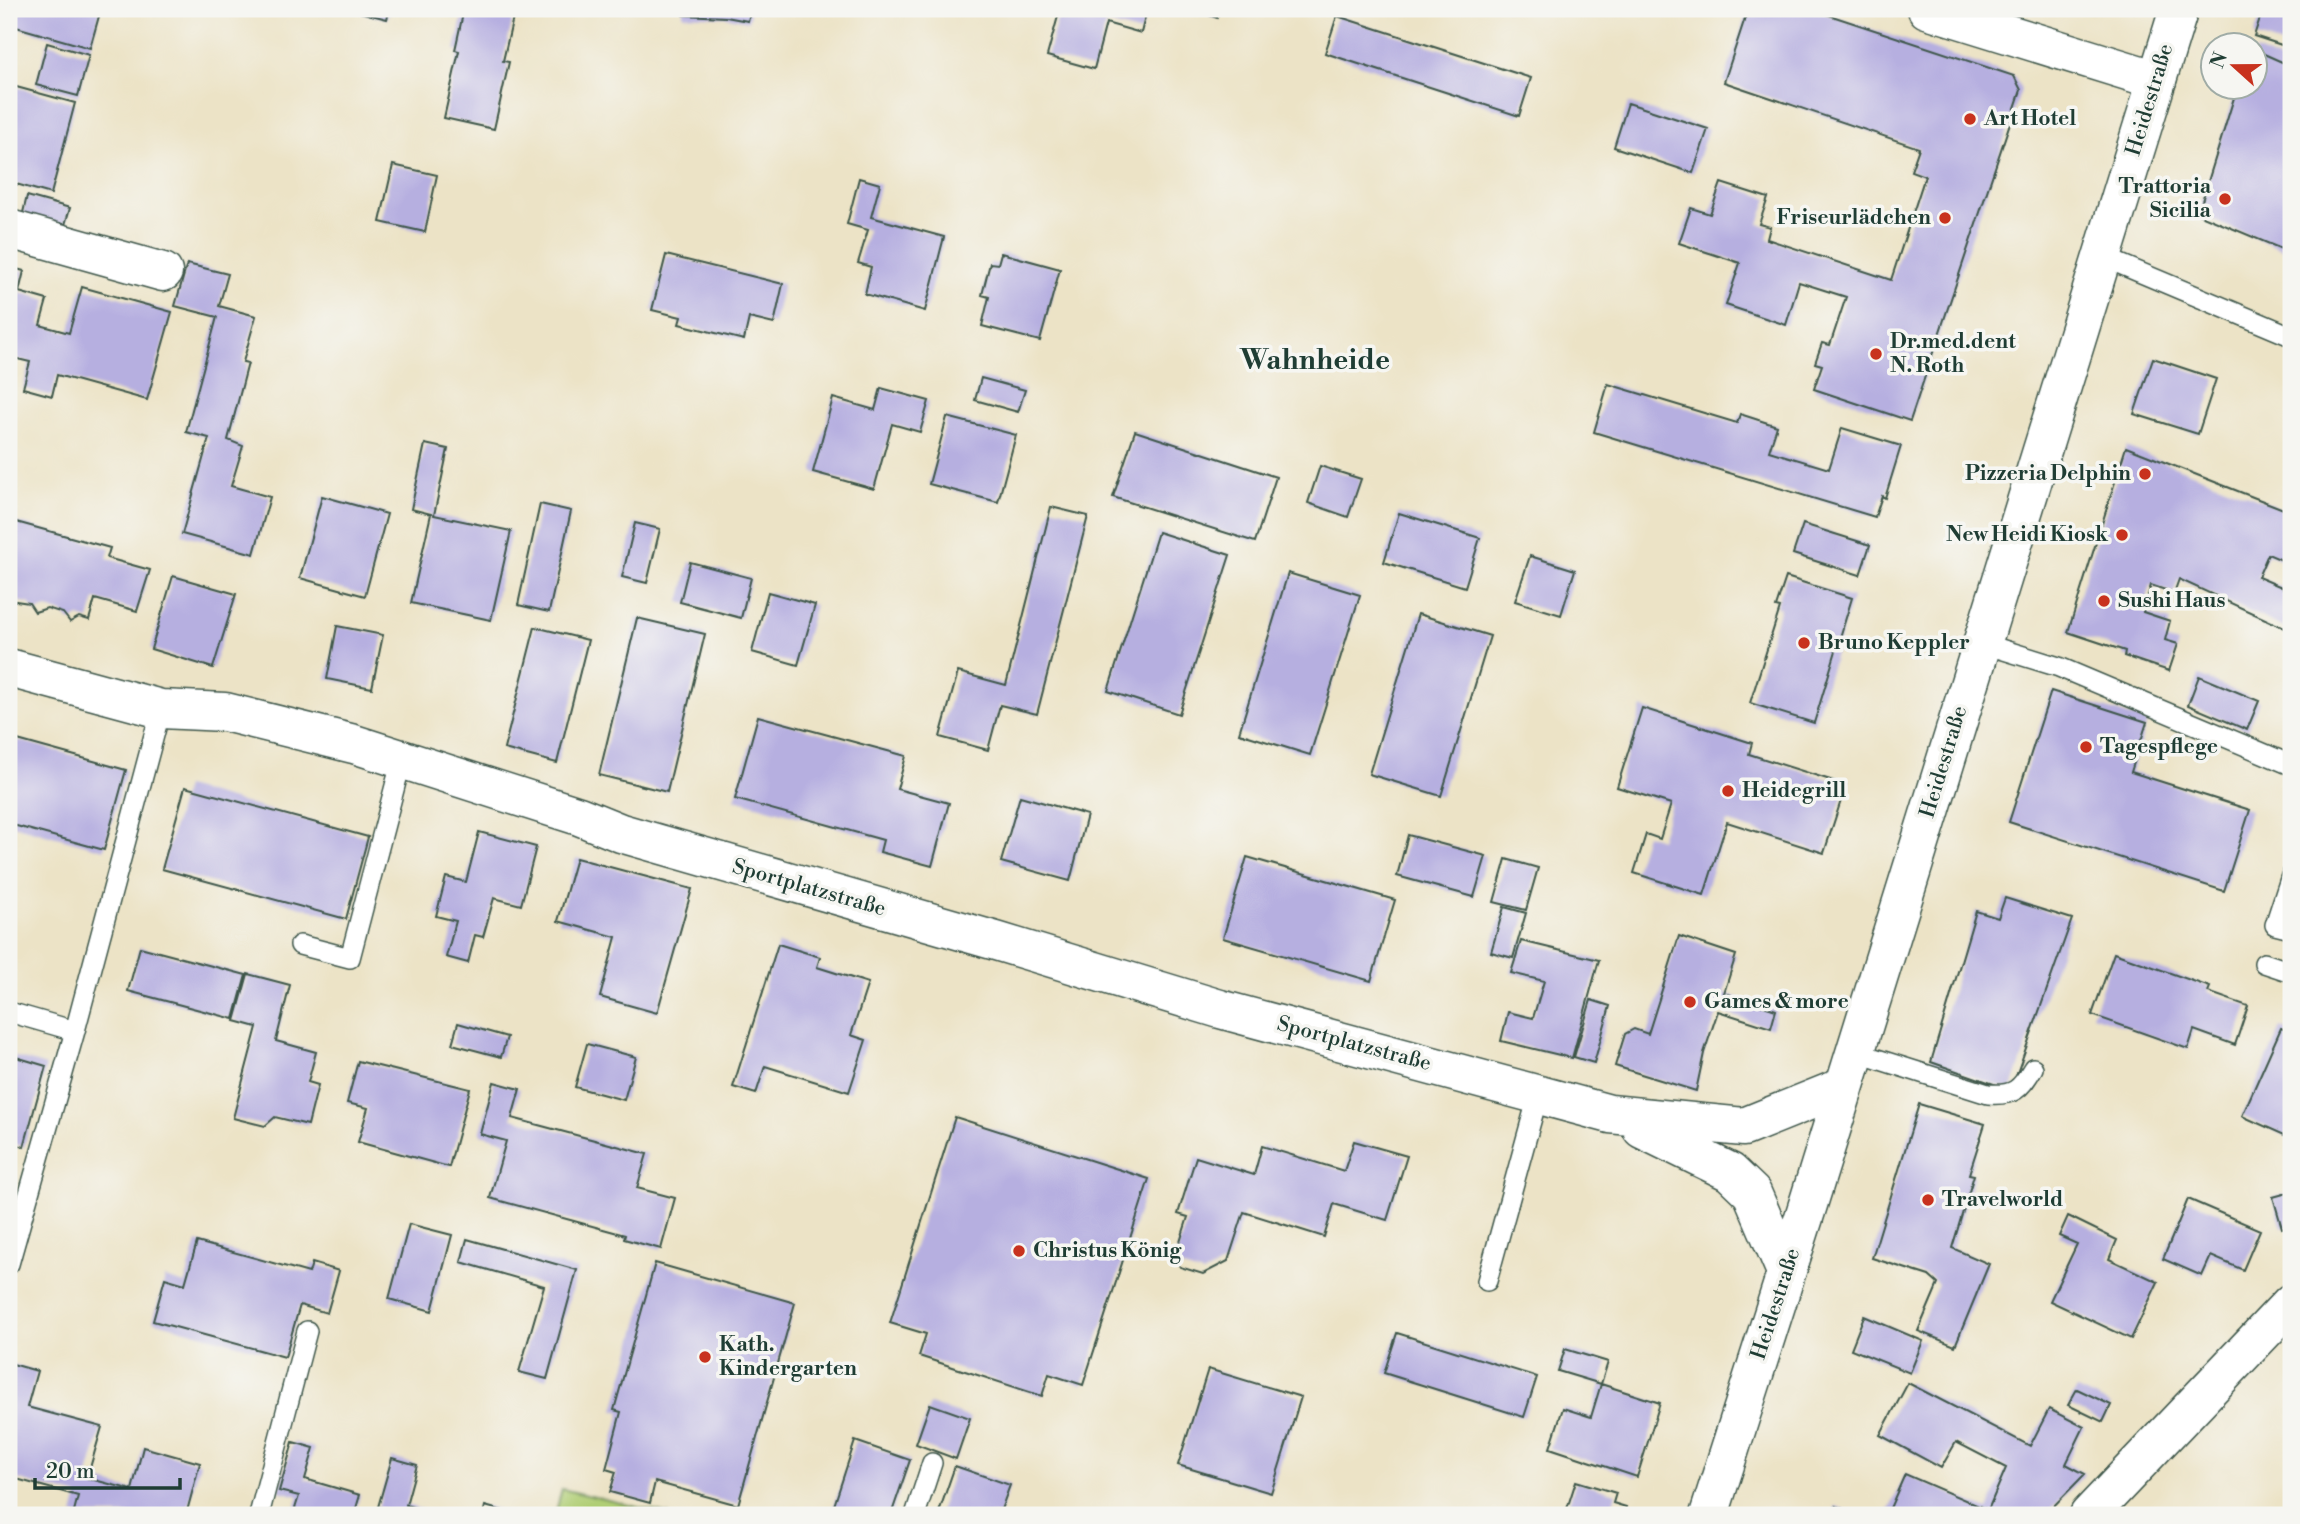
<svg xmlns="http://www.w3.org/2000/svg" width="2300" height="1524" viewBox="0 0 2300 1524" font-family="'Libre Bodoni',serif">
  <rect width="100%" height="100%" fill="#f6f6f2"/>
  <filter id="ink" filterUnits="userSpaceOnUse"><feTurbulence type="fractalNoise" baseFrequency=".0143" numOctaves="2"/><feDisplacementMap in="SourceGraphic" scale="14" xChannelSelector="R" yChannelSelector="G"/><feConvolveMatrix kernelMatrix="1 2 1 2 8 2 1 2 1" color-interpolation-filters="sRGB"/></filter>
  <filter id="wash" filterUnits="userSpaceOnUse"><feTurbulence type="fractalNoise" baseFrequency=".00686" numOctaves="4" result="noise"/><feDisplacementMap in="SourceGraphic" scale="28" xChannelSelector="R" yChannelSelector="G"/><feGaussianBlur stdDeviation="1.57" result="paint"/><feColorMatrix in="noise" values="0 0 0 0 0 0 0 0 0 0 0 0 0 0 0 0 0 1.4 0 .05"/><feComposite in="paint" operator="in"/></filter>
  <g filter="url(#wash)">
    <rect width="100%" height="100%" fill="#ece3c6"/>
    <path fill="#b0ce74" stroke="#688654" stroke-width="2" d="M562 1489 670 1515H555Z"/>
    <g id="blocks">
      <path fill="#b6afe0" d="M9 9H101L90 48 9 25Z
        M348 9H390L387 19Z
        M464 9H515L503 61 509 62 494 129 444 118 459 51 455 50Z
        M683 9H751L748 21 726 17 683 15Z
        M1060 9H1147L1141 33 1106 23 1094 69 1047 56Z
        M1192 9H1219L1217 18Z
        M1748 9H1811L2014 76 2021 90 1910 421 1814 389 1822 365 1815 363 1822 343 1830 345 1846 297 1799 282 1786 325 1726 305 1740 263 1679 243 1691 208 1710 214 1721 183 1768 198 1759 224 1770 227 1767 239 1891 280 1925 176 1911 171 1919 148 1724 82Z
        M2263 9H2291V48L2254 36Z
        M1337 16 1531 78 1519 116 1325 53Z
        M47 43 89 55 78 96 36 85Z
        M2255 50 2291 66V253L2198 214 2237 88H2255Z
        M9 85 75 103 51 194 9 182Z
        M1628 103 1708 129 1693 173 1614 147Z
        M393 165 437 175 425 232 380 222Z
        M859 178 880 184 871 217 944 237 925 311 865 294 871 267 858 263 868 230 847 224Z
        M27 196 70 208 64 228 22 217Z
        M1001 253 1060 269 1040 341 982 326 989 297 982 295 990 263 998 264Z
        M666 255 783 284 774 324 749 318 744 340 679 324 681 317 652 310Z
        M187 264 228 274 219 306 256 316 243 362 248 363 228 440 243 446 231 486 270 497 254 554 182 534 209 438 186 432 217 317 175 306Z
        M9 267 24 271 19 292 47 300 40 325 69 333 82 287 172 312 147 400 57 375 52 396 23 388 30 362 9 357Z
        M2153 358 2216 379 2198 434 2134 414Z
        M981 378 1025 390 1018 412 975 400Z
        M1608 384 1737 423 1740 414 1777 426 1769 451 1829 469 1842 428 1901 446 1885 498 1882 496 1875 517 1594 432Z
        M881 388 929 401 920 432 892 424 874 489 813 472 833 398 875 410Z
        M947 417 1016 435 998 502 929 484Z
        M1135 431 1276 477 1255 542 1113 497Z
        M425 444 448 449 434 515 511 531 491 620 411 603 431 514 411 509Z
        M2126 447 2291 512V564L2268 554 2258 577 2291 591V631L2179 579 2174 593 2151 585 2143 612 2170 621 2165 640 2178 644 2169 671 2124 656 2125 651 2068 632Z
        M1320 466 1361 479 1348 517 1308 503Z
        M322 496 387 514 365 596 300 578Z
        M540 504 571 511 549 612 518 605Z
        M1051 507 1088 516 1037 714 1000 705 988 750 940 737 958 672 1006 685Z
        M1399 513 1480 538 1465 587 1384 562Z
        M9 520 110 548 107 558 150 570 137 611 95 599 89 620 79 617 70 622 63 613 47 608 35 612 29 603 9 600Z
        M635 523 660 529 647 583 622 577Z
        M1803 524 1870 545 1860 575 1793 554Z
        M1158 532 1230 555 1179 714 1108 691Z
        M1530 556 1575 570 1561 615 1515 601Z
        M690 562 751 578 741 618 680 602Z
        M1288 573 1360 595 1310 755 1239 733Z
        M173 576 236 594 213 668 151 649Z
        M1786 577 1852 598 1814 723 1750 703 1780 608 1776 607Z
        M768 592 815 605 798 665 752 652Z
        M1418 614 1490 636 1441 796 1369 774Z
        M637 618 705 634 667 792 599 775Z
        M337 626 383 635 372 688 327 679Z
        M535 627 588 640 557 763 504 749Z
        M2199 676 2259 701 2247 730 2188 705Z
        M2051 691 2147 722 2131 772 2250 810 2224 891 2009 822Z
        M1642 708 1752 743 1749 754 1846 785 1824 853 1727 822 1704 895 1634 873 1646 834 1660 839 1671 804 1617 787Z
        M758 716 906 756 897 789 949 803 932 866 880 852 883 840 735 799Z
        M14 739 126 770 104 850 9 824V757Z
        M185 787 368 837 346 919 162 869Z
        M1020 796 1087 815 1070 881 1001 862Z
        M479 832 536 847 521 905 494 898 483 937 475 935 468 963 446 957 456 921 436 916 446 877 466 882Z
        M1408 835 1486 856 1474 897 1397 876Z
        M1247 857 1395 900 1371 981 1223 938Z
        M576 858 692 889 657 1013 600 997 616 937 558 921Z
        M1506 859 1538 868 1526 910 1494 902Z
        M2005 898 2072 919 2011 1090 1931 1062 1976 911 1998 918Z
        M1504 907 1526 913 1513 958 1491 952Z
        M1679 936 1736 955 1724 993 1776 1010 1771 1028 1718 1011 1704 1053 1696 1091 1615 1066 1625 1034 1634 1029 1648 1034Z
        M1521 941 1599 960 1572 1058 1501 1041 1508 1012 1533 1018 1544 981 1511 973Z
        M778 944 820 957 817 967 868 983 851 1035 866 1040 849 1092 765 1066 756 1094 733 1087Z
        M140 947 246 975 234 1019 128 991Z
        M2114 953 2210 987 2208 992 2248 1006 2235 1045 2194 1030 2188 1049 2092 1015Z
        M248 974 290 985 276 1041 316 1052 308 1082 318 1085 308 1125 275 1117 265 1126 233 1118 257 1027 235 1021Z
        M1591 1000 1610 1006 1594 1063 1574 1057Z
        M458 1023 507 1037 501 1057 452 1044Z
        M2281 1028 2291 1032V1138L2242 1116Z
        M587 1044 636 1057 624 1100 575 1087Z
        M9 1055 46 1066 24 1147 9 1142Z
        M358 1061 470 1089 449 1167 358 1142 368 1108 347 1103Z
        M494 1082 520 1089 512 1118 647 1154 637 1188 675 1198 661 1249 624 1239 625 1235 490 1198 506 1141 480 1134Z
        M1919 1104 1985 1124 1969 1174 1974 1175 1952 1248 1989 1264 1955 1346 1918 1331 1938 1284 1929 1276 1872 1258Z
        M955 1117 1149 1179 1083 1385 1049 1374 1042 1396 919 1356 926 1334 890 1323Z
        M1354 1141 1407 1156 1387 1220 1334 1204 1324 1237 1244 1212 1228 1261 1203 1274 1180 1267 1175 1258 1188 1217 1178 1214 1196 1157 1254 1175 1262 1146 1344 1171Z
        M2291 1192V1226L2282 1228 2273 1197Z
        M2188 1199 2260 1230 2243 1270 2211 1256 2202 1276 2163 1259Z
        M2068 1216 2117 1240 2109 1259 2158 1282 2131 1339 2050 1301 2077 1244 2059 1236Z
        M409 1224 452 1235 432 1311 389 1299Z
        M467 1239 577 1270 547 1379 519 1372 544 1286 461 1262Z
        M197 1242 309 1273 312 1263 339 1271 327 1313 300 1305 285 1357 153 1321 165 1278 185 1284Z
        M655 1263 795 1303 738 1505 655 1482 650 1503 610 1492 616 1472 606 1469 621 1412 614 1410Z
        M1864 1316 1923 1341 1910 1373 1851 1349Z
        M1397 1333 1537 1377 1524 1417 1384 1373Z
        M1565 1349 1608 1362 1601 1384 1660 1403 1637 1477 1550 1448 1563 1408 1591 1417 1601 1384 1558 1371Z
        M9 1363 37 1371 27 1407 102 1427 87 1478 132 1490 143 1447 200 1463 186 1515H73L78 1496 9 1477Z
        M1208 1369 1301 1397 1271 1493 1178 1465Z
        M1908 1383 2030 1446 2049 1409 2084 1427 2066 1464 2085 1474 2045 1515H1887L1905 1474 1988 1510 2006 1468 1956 1442 1941 1468 1880 1435Z
        M2077 1389 2111 1405 2103 1422 2068 1405Z
        M930 1404 970 1418 956 1459 916 1444Z
        M855 1441 910 1460 891 1515H831Z
        M293 1442 314 1448 305 1479 360 1495 354 1515H293L299 1496 279 1491Z
        M392 1458 417 1465 406 1505 440 1515H403L378 1507Z
        M955 1466 1010 1485 999 1515H938Z
        M1576 1481 1616 1493 1613 1503 1626 1507 1624 1515H1565Z
        M485 1506 510 1513V1515H483Z
        M1836 1506 1857 1515H1832Z"/>
    </g>
  </g>
  <g filter="url(#ink)">
    <use href="#blocks" fill-opacity="0" stroke="#3e564a" stroke-width="2"/>
    <g fill="none" stroke-linecap="round" stroke-linejoin="round">
      <g stroke="#3e564a" stroke-width="22">
        <path id="service" d="M2101 256 2291 336
          M1981 643 2059 667 2291 765
          M2291 876 2275 925 2291 929
          M300 945 350 958 402 759
          M2264 963 2291 972
          M9 1012 75 1031
          M1855 1052 1988 1094C2014 1096 2020 1090 2033 1068
          M9 1264 75 1031 161 709
          M1487 1281 1538 1096
          M259 1515 307 1331
          M915 1515 932 1463"/>
      </g>
      <g stroke="#3e564a" stroke-width="41">
        <path id="minor" d="M9 229 163 272
          M2089 1515 2291 1303"/>
      </g>
      <g stroke="#3e564a" stroke-width="41">
        <path id="tertiary" d="M2157 80 2179 9"/>
      </g>
      <g stroke="#3e564a" stroke-width="41">
        <path id="secondary" d="M9 668 161 709 225 712 354 744 579 816 621 833 996 941 1220 1009 1610 1114 1744 1127 1843 1087
          M1642 1129 1730 1172 1752 1193 1786 1272
          M1709 1515 1806 1211 2157 80 1927 9"/>
      </g>
      <use href="#service" stroke="#fff" stroke-width="19"/>
      <use href="#minor" stroke="#fff" stroke-width="38"/>
      <use href="#tertiary" stroke="#fff" stroke-width="38"/>
      <use href="#secondary" stroke="#fff" stroke-width="38"/>
    </g>
  </g>
  <g fill="#c8321e" stroke="#f6f6f2" stroke-width="2.5">
    <circle cx="1970" cy="119" r="7"/>
    <circle cx="2225" cy="199" r="7"/>
    <circle cx="1945" cy="218" r="7"/>
    <circle cx="1876" cy="354" r="7"/>
    <circle cx="2145" cy="474" r="7"/>
    <circle cx="2122" cy="535" r="7"/>
    <circle cx="2104" cy="601" r="7"/>
    <circle cx="1804" cy="643" r="7"/>
    <circle cx="2086" cy="747" r="7"/>
    <circle cx="1728" cy="791" r="7"/>
    <circle cx="1690" cy="1002" r="7"/>
    <circle cx="1928" cy="1200" r="7"/>
    <circle cx="1019" cy="1251" r="7"/>
    <circle cx="705" cy="1357" r="7"/>
  </g>
  <g text-anchor="middle" dominant-baseline="central" stroke-width="7" stroke-linejoin="round" paint-order="stroke">
    <g font-size="21" fill="#1f3d34" stroke="#f6f6f2">
      <text transform="translate(2150 100) rotate(-73)">Heidestraße</text>
      <text transform="translate(1944 762) rotate(-73)">Heidestraße</text>
      <text transform="translate(809 888) rotate(16)">Sportplatzstraße</text>
      <text transform="translate(1354 1044) rotate(15)">Sportplatzstraße</text>
      <text transform="translate(1776 1304) rotate(-72)">Heidestraße</text>
    </g>
    <g font-size="21" font-weight="bold" fill="#1f3d34" stroke="#f6f6f2" text-anchor="start">
      <text x="1984" y="119">Art Hotel</text>
      <text x="2211" y="187" text-anchor="end">Trattoria<tspan x="2211" dy="24">Sicilia</tspan></text>
      <text x="1931" y="218" text-anchor="end">Friseurlädchen</text>
      <text x="1890" y="342">Dr.med.dent<tspan x="1890" dy="24">N. Roth</tspan></text>
      <text x="2131" y="474" text-anchor="end">Pizzeria Delphin</text>
      <text x="2108" y="535" text-anchor="end">New Heidi Kiosk</text>
      <text x="2118" y="601">Sushi Haus</text>
      <text x="1818" y="643">Bruno Keppler</text>
      <text x="2100" y="747">Tagespflege</text>
      <text x="1742" y="791">Heidegrill</text>
      <text x="1704" y="1002">Games &amp; more</text>
      <text x="1942" y="1200">Travelworld</text>
      <text x="1033" y="1251">Christus König</text>
      <text x="719" y="1345">Kath.<tspan x="719" dy="24">Kindergarten</tspan></text>
    </g>
    <g font-size="28" font-weight="bold" fill="#1f3d34" stroke="#f6f6f2">
      <text x="1315" y="360">Wahnheide</text>
    </g>
  </g>
  <rect width="2300" height="1524" fill="none" stroke="#f6f6f2" stroke-width="35"/>
  <g transform="translate(2234 66) rotate(291)"><circle r="33" fill="#f6f6f2" stroke="#a0aca6" stroke-width="2"/>
  <path d="M0-5L12 26L0 18L-12 26Z" fill="#c8321e"/>
  <text y="-10" font-size="19" font-weight="bold" text-anchor="middle" fill="#1f3d34">N</text>
  </g>
  <path d="M35 1478v10h145v-10" fill="none" stroke="#1f3d34" stroke-width="3.5"/>
  <text x="46" y="1478" font-size="21" fill="#1f3d34" stroke="#f6f6f2" stroke-width="5" paint-order="stroke">20 m</text>
</svg>
